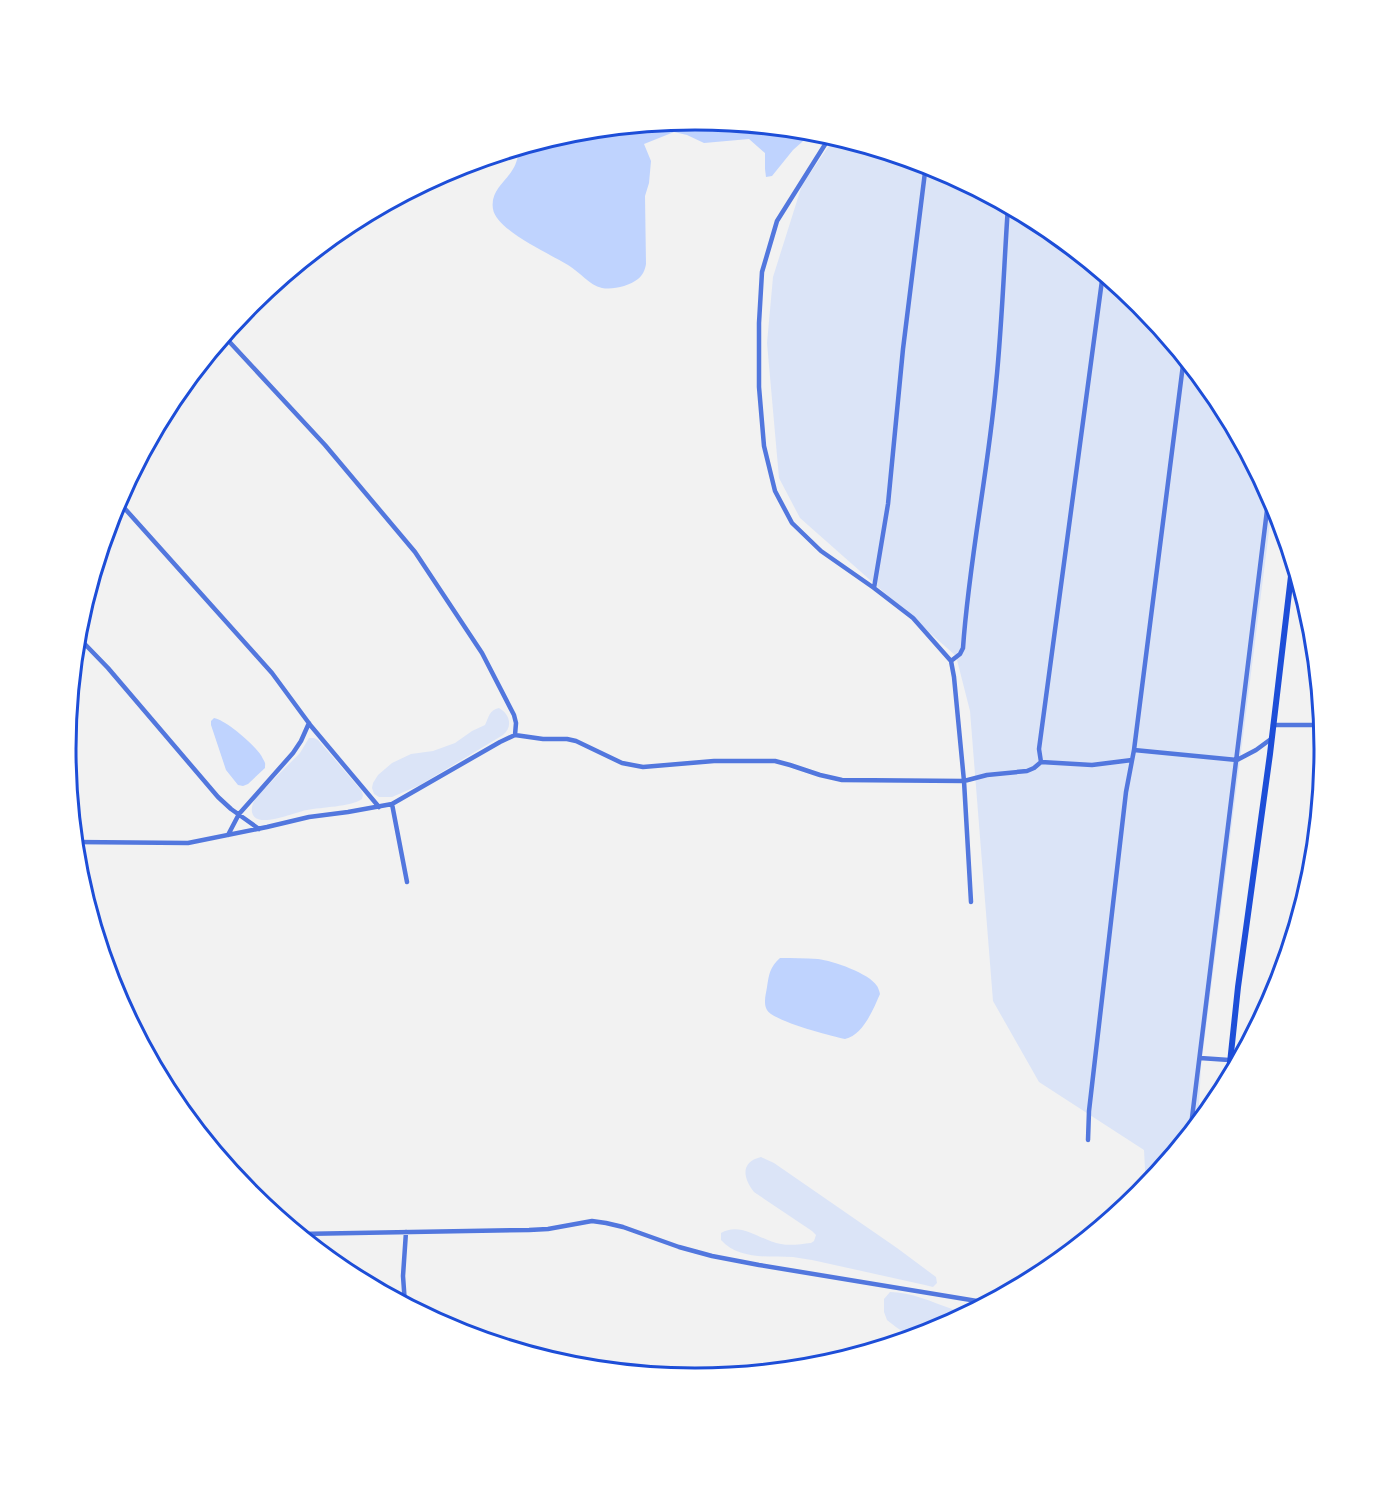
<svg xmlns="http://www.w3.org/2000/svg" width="1391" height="1498" viewBox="0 0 1391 1498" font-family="Overpass,sans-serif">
  <rect width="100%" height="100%" fill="#f2f2f2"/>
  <path fill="#dbe4f7" d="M835 137 937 168 1046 226 1141 304 1219 400 1273 500 1201 1067 1198 1124 1146 1187 1144 1150 1039 1082 993 1001 970 711 956 656 800 518 779 478 767 343 773 277 802 185Z
    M499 708C510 714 513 727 503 735L420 785 392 797H379L374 794 372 788 373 783 378 775 392 763 411 754 433 751 455 743 472 731 485 725C489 717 489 710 499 708Z
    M309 738H314L318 740 361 790 363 795 362 799C350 807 322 807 307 810 295 812 260 828 253 815 250 809 253 803 256 797L300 753Z
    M761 1157 774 1163 897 1248 936 1277 937 1283 933 1287 925 1285 812 1260C805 1259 799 1258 793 1257 769 1256 739 1260 721 1240V1233C741 1221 761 1241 781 1244 791 1246 801 1244 811 1243L814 1241 816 1235 812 1231 754 1192C743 1178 740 1162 761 1157Z
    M890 1292C911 1292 932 1302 952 1309L956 1311 955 1321C945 1326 924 1339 913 1336 904 1333 894 1326 887 1320L884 1312V1299Z"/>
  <path fill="#bfd3fe" d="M696 120 811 131 802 142 793 150 772 176 766 177 765 169V153L749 139 704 143 687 135 674 132 644 144 651 161 649 183 645 196 646 264C645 270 643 275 638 279 629 286 613 290 602 288 589 285 580 272 568 265 550 254 496 230 493 209 490 191 505 183 513 169 517 163 518 155 520 148L573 132Z
    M214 718C226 720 258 747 263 759 266 764 265 763 265 768L248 784 243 786 238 785 226 770 211 725V721Z
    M780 958C793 958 805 958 818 959 833 961 869 973 877 986 878 987 880 993 880 994 873 1010 863 1035 845 1039 831 1036 773 1021 767 1010 763 1003 766 994 767 987 769 974 770 967 780 958Z"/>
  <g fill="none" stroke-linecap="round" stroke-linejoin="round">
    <path stroke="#5277de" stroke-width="4.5" d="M831 135 777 221 762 272 759 323V387L764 446 775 491 792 523 821 551 874 588 913 618 951 661 954 677 964 781 971 902
      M224 336 325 445 415 552 482 653 514 715 516 723 515 735
      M118 501 272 673 311 726 379 807
      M874 588 888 504 903 349 926 164
      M77 636 108 668 218 797 231 809 259 829
      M951 661 960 654 963 648C969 560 988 473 996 384 1002 325 1004 265 1008 206
      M1273 725H1323
      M1319 725 1321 781 1320 796
      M1134 750 1237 760 1256 750 1271 739
      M1041 762 1039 749 1103 273
      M392 804 407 882
      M228 835 239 814 293 753 301 741 309 723
      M75 842 188 843 267 827 309 817 348 812 392 804 500 742 515 735 543 739H567L576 741 622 763 643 767 714 761H775L790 765 820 775 842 780 964 781 987 775 1027 771 1034 768 1041 762 1092 765 1132 760
      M1200 1058 1229 1060
      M1190 1134 1269 494
      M1088 1140 1089 1111 1126 792 1134 750 1184 357
      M299 1234 529 1230 548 1229 592 1221 606 1223 623 1227 679 1247 712 1256 759 1265 989 1303
      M405 1304 403 1276 406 1232"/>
    <path stroke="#1d4ed8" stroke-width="6" d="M1228 1082 1238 987 1270 754 1293 559"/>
  </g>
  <path d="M0 0H1391V1498H0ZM76 749a619 619 0 1 1 1238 0a619 619 0 1 1-1238 0Z" fill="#fff" fill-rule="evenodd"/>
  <path fill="none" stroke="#1d4ed8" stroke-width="3" d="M76 749a619 619 0 1 1 1238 0a619 619 0 1 1-1238 0Z"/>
</svg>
